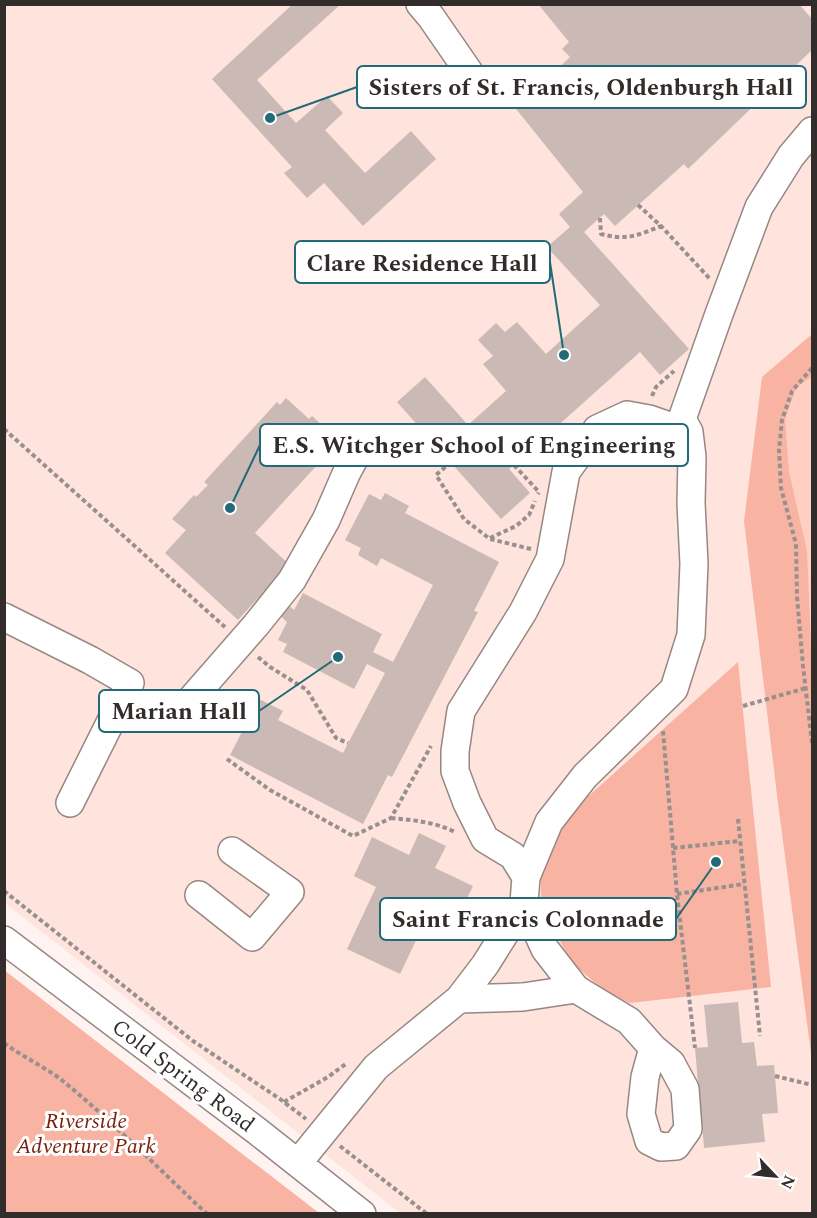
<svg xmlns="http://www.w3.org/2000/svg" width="817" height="1218" viewBox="0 0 817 1218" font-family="Spectral,serif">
  <rect width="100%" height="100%" fill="#fef3f1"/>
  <path fill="#fee4dd" d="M4 5H812V334L762 377 812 1060V1213H400L5 903Z"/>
  <path fill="#f8b3a2" d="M812 334V1061L778 803 744 521 762 377Z
    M738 662 771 987 630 1003 607 993 572 963 541 906V874L563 819Z
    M4 970 319 1213H5Z"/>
  <path fill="#ffcfc4" d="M812 376V672L807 551 789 472 785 419 796 388Z"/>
  <path fill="#cab9b5" d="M293 4H341L257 80 296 123 327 96 343 113 325 130 365 173 411 131 436 159 363 226 324 183 307 198 284 173 292 167 212 79Z
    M538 4H799L812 19V50L688 169 684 164 615 226 604 214 584 232 689 349 660 375 640 352 514 465 509 469 530 493 501 519 397 402 425 377 468 425 506 391 483 364 493 356 478 340 496 323 505 332 517 322 546 354 600 305 547 247 570 227 559 214 583 192 516 109 570 57 562 49 569 42Z
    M286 398 309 419 312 416 339 441 255 533 291 566 270 588 294 610 303 593 382 634 373 652 393 662 433 585 381 558 377 566 358 555 361 548 345 540 369 494 381 500 385 493 409 506 405 513 499 562 474 611 478 612 392 777 388 775 363 824 230 755 259 699 283 711 278 720 343 753 385 673 367 664 354 689 283 652 287 644 278 640 287 622 259 597 238 620 165 553 186 530 172 519 194 495 196 497 208 485 204 482 277 402 280 405Z
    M419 833 446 846 435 868 473 886 457 919 432 907 400 974 347 949 376 887 354 876 372 837 409 855Z
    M738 1002 742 1043 754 1042 757 1066 774 1065 778 1113 762 1114 765 1142 704 1148 702 1122 676 1125 673 1097 699 1094 695 1048 708 1047 704 1005Z"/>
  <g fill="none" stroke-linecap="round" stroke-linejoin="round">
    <g stroke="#978783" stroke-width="30">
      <path id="minor" d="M420 4 431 17 469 72
        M4 617 90 660 130 683 70 803
        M181 711 256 625 292 580 326 520 346 474 362 444H378
        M526 877 513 856 485 839 467 803 455 771V751L461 711 523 612 550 559 566 472 597 429 627 415 649 419 675 428 682 419 719 314 759 207 791 156 812 131
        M199 895 252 937 290 892 232 851
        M524 903 545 949 576 989
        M4 940 257 1131 362 1214
        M459 999 485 965 524 903 526 877 549 822 585 776 674 689 691 635 694 564 691 503 692 457 689 432 682 419
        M298 1163 376 1067 459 999 523 997 576 989 629 1021 653 1048 645 1077 641 1114 649 1141 661 1147 676 1146 688 1129 685 1089 671 1063 653 1048"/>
    </g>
    <path stroke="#98908e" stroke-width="4" stroke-dasharray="4.5 3" stroke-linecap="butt" d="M638 205 661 226 710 279
      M600 218 601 234C627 241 638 235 661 226
      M812 368 792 391 782 420 779 450 781 488 796 544 797 597 803 666 812 743
      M652 396 656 387 674 371
      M4 429 225 627
      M451 462 436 475 464 519 490 539 531 549
      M514 465 539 492 538 494
      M490 538 516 526 529 515 535 501
      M258 657 270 667 307 690 336 738 348 743
      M743 706 806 688
      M663 731 677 894 695 1048
      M227 759 270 790 353 836 391 818 431 746
      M391 818C413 820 435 822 455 832
      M738 819 760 1036
      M673 848 740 841
      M4 891 193 1041 280 1099 306 1119
      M677 894 744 884
      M4 1043C23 1057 45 1067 63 1081 113 1122 159 1169 207 1214
      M775 1076 812 1085
      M284 1102 328 1077 347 1063
      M340 1146 427 1214"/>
    <use href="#minor" stroke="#fff" stroke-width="27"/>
  </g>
  <g text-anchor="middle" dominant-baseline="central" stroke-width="6" stroke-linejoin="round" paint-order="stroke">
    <g font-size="22" fill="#322c2a" stroke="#fff">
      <text transform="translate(183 1076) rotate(37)">Cold Spring Road</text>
    </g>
    <g font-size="22" font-style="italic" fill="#78220e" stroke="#fff">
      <text x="86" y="1121">Riverside<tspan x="86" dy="25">Adventure Park</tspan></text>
    </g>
  </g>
  <path fill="none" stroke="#236a78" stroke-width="2" d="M270 118L357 87M564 355L550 262M230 508L260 445M338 657L259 711M716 862L676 919"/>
  <g fill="#236a78" stroke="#fff" stroke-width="2">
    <circle cx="270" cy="118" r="6"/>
    <circle cx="564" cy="355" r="6"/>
    <circle cx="230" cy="508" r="6"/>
    <circle cx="338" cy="657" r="6"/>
    <circle cx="716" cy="862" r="6"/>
  </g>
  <g fill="#fff" stroke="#236a78" stroke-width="2">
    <rect x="357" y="66" width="449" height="42" rx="6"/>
    <rect x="295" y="241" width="255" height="42" rx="6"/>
    <rect x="260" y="424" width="428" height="42" rx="6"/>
    <rect x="99" y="690" width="160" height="42" rx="6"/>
    <rect x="380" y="898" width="296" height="42" rx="6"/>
  </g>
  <g font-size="24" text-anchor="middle" font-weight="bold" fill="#322c2a">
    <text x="581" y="95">Sisters of St. Francis, Oldenburgh Hall</text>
    <text x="422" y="271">Clare Residence Hall</text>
    <text x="474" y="453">E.S. Witchger School of Engineering</text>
    <text x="179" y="719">Marian Hall</text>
    <text x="528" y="927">Saint Francis Colonnade</text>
  </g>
  <rect width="817" height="1218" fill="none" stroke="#322c2a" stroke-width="12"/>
  <g transform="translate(775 1176) rotate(116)" stroke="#ffffff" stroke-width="4.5" paint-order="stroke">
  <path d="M0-4.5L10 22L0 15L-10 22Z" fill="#322c2a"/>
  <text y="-9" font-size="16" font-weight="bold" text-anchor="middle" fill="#322c2a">N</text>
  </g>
</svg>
